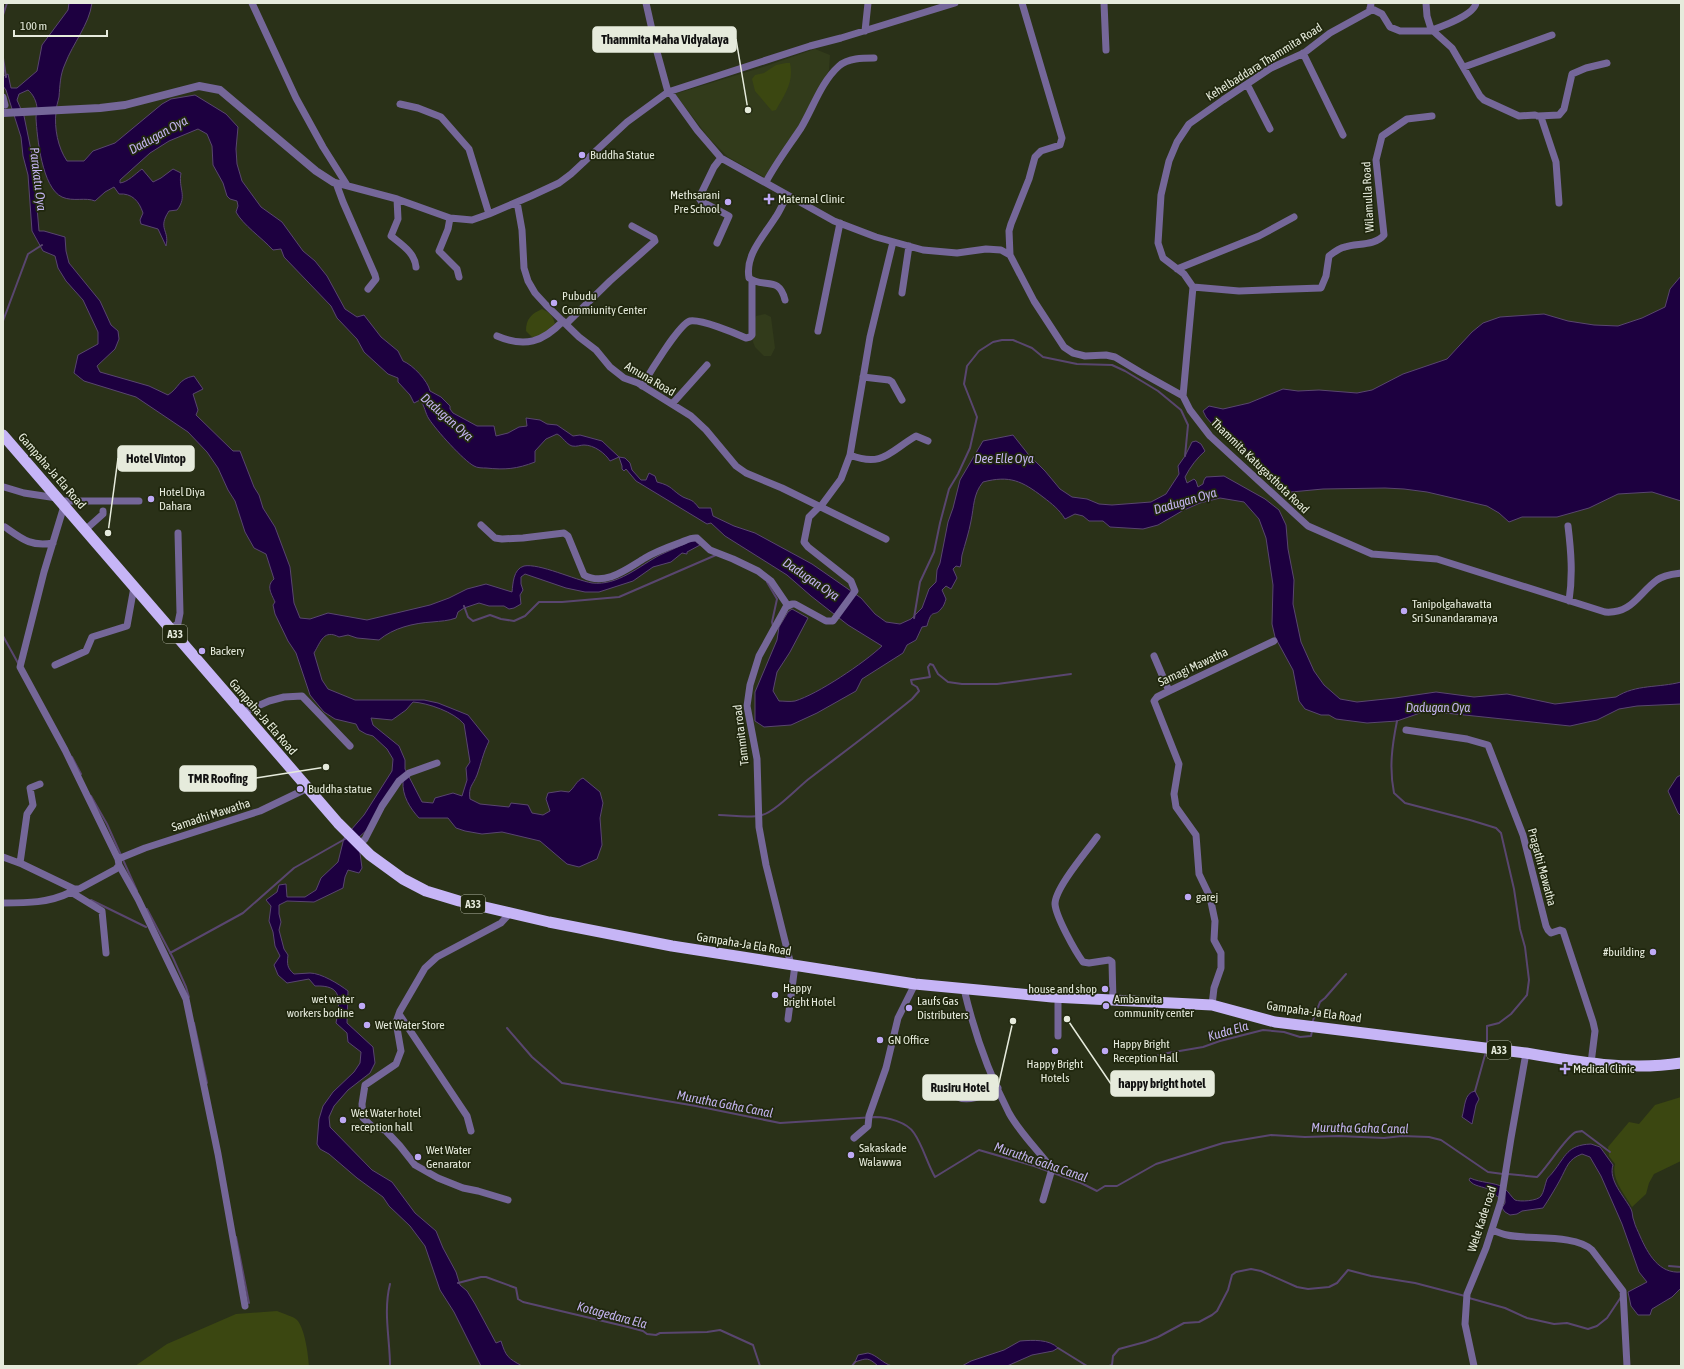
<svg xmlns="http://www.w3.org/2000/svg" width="1684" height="1369" viewBox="0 0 1684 1369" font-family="'Asap Condensed',sans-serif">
  <rect width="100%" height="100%" fill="#2a3118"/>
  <path fill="#323b1b" d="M815 49 830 55 829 70 803 120 766 178 728 157 709 138 675 94 763 67Z
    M765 314 771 317 775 348 771 356H764L755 347 753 342 754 321 756 316Z"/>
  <path fill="#3b4711" d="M786 63H790C794 82 785 94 776 110L772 111 755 91 752 79 755 75 764 73 776 65Z
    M542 309C549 312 554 316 555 325L539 337H532L526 331C526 319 531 314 542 309Z
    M1681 1097V1161L1654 1174 1649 1183 1646 1194 1632 1207C1625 1195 1611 1179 1615 1164L1609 1156 1608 1147 1629 1122 1639 1124 1655 1105Z
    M277 1311C283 1314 293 1316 297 1320 305 1329 308 1354 309 1366H135L167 1344 236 1314Z"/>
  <path fill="#1d0040" stroke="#59466f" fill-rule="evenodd" d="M69 3H92C89 25 73 43 65 64 60 75 60 85 59 97 58 102 56 107 56 112 54 128 58 148 67 161H84L93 151 115 143 162 104 171 99 195 95 226 114 238 127 236 149 237 164 242 181 261 207 282 222 303 251 315 261 327 276 345 309 357 317 364 315 381 337 398 351 403 361C413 365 428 381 430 391L441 397 450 406V409L453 413 477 426H494L496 436 508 433 519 427 527 426 526 418 540 420 547 424 557 425 573 436 580 435 602 441 619 457 625 458 630 463 632 470 641 480H646L649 473 655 476 657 482C673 486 671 490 683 497 692 501 692 499 699 508H711L713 516 734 526 755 533 812 564 861 598 875 614 886 622 900 624 911 619 922 608 929 589 936 582 937 570 940 563 948 522 953 508 960 480 983 441 1013 435 1028 454 1045 471 1060 489 1072 497 1087 499 1099 504 1112 505 1151 502 1166 494 1179 474 1178 466 1185 456 1192 442 1196 441 1201 444 1205 451C1197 458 1190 467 1185 477L1187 483 1194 479 1196 481 1198 487 1203 484 1204 480 1206 477 1224 476 1265 499 1279 510 1286 525 1288 549 1294 580 1293 604 1301 642 1314 671 1324 685 1340 699 1357 702 1395 698 1436 692 1474 697 1507 694 1555 704 1616 697C1636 684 1659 688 1681 682V704L1637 706 1619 709 1597 720 1570 726 1426 711 1397 721 1367 723 1336 719 1329 715H1321L1305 709 1299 701 1293 670 1275 637 1272 624 1273 585 1266 538 1259 519 1244 502 1220 498 1200 503 1182 511 1158 525 1143 529 1110 527 1103 521H1089L1083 516 1075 514 1065 519C1059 509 1052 504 1043 497 1022 481 1010 475 983 482 973 494 974 507 971 521 969 532 965 544 962 555 961 559 962 563 960 567L956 566 953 569 957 578 951 589 946 586 942 590 946 599C945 602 944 606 941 609 934 618 932 607 927 626L922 627 916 640 907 645 903 653 862 679 856 691 817 713 791 725 764 727 755 721V692L777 640 779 627 788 612 792 609 808 618 790 652 777 672 773 691 779 701C784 701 790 702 795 701 818 694 864 663 882 646L848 625 811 596 787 575 725 536 711 523 707 524 636 481 626 469 624 471 622 469V466L619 457 610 461C605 453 594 445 584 445 580 445 577 447 572 446 566 444 563 437 557 434L546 439 535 451V462C517 469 505 470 486 468 483 468 477 468 474 466 464 461 436 430 429 419 425 413 425 406 420 400L414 403 410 395 398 382V378L388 374 364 352 357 339 337 318 331 306 284 257 281 249 273 250C261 237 243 225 236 212L238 206 237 201 230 199 227 196 223 183 213 165 212 146 207 134 198 129 169 141 150 153 120 180V183C128 182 135 174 142 169L153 182 161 178 173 169 181 173C178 189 188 196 177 210L169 211C157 229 170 230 166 246L158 229 141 224 140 220 143 213C139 201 132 193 119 194L114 187 105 192 95 201C86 197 73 202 62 197 42 188 37 137 36 118 36 114 37 112 37 109 37 102 33 94 28 90L19 94 17 100 24 116 33 160 39 231H44L65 237 66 251 69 263 100 301 111 325 118 331 119 339 115 349 97 366 100 372 149 386 168 395C180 387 178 379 194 376L203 389 193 394 198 410 196 415 233 451H240L254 487 259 495 263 508 275 527 290 567 294 603 300 618 310 619 328 613 367 620 430 605 449 598 467 589 486 584 512 592C513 584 513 569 524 566 539 563 575 580 592 583 618 586 639 566 660 555 670 550 681 546 691 541H695L700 545 687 552V554L682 553 671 562 653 567 633 581 599 592H585L566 588 525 574 521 577V584L523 590 520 595 521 604 514 608 509 609 504 606H489L479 603 464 608 458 612 456 618C448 621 441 621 432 622 414 623 393 628 379 640L357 638 348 635 339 637C324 629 321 641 314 653L322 680 328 689 355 700H424L438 703 468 715 489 741C483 753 481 764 477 775 473 785 468 787 470 799L480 804 509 807 511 803 528 805 532 813 543 815 550 811 546 799 548 793 561 791 569 792C575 787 576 781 583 778L600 792 603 803 600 818 602 845 597 859 579 867 567 864 540 841 502 832 482 834 465 831 456 828 448 818H419C410 808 402 796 403 781L399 778 369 828 358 838 362 868 359 873 348 870 345 877 343 888 314 902 287 901 279 905V914L281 922 279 930 284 949 288 955C287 964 287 968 294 974 299 974 305 973 310 973 321 973 339 984 348 991L347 1023 373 1047 375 1063 370 1073 348 1090 334 1106 329 1117 330 1127 372 1170 392 1182 415 1213 436 1231 443 1248 456 1272 460 1285 467 1291 475 1304 496 1343 501 1341C506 1357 508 1358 522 1366H481L454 1312 440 1290 425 1246 410 1226 389 1206 383 1197 357 1178 329 1154 320 1149 317 1144 319 1119 323 1106 333 1092 354 1072 360 1063 361 1052 348 1042 347 1033 336 1023C340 999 343 985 315 986L309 979 287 983 278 975 274 965 280 956 275 946 273 932 269 921 271 906 266 900 277 892 279 885 286 884 287 897H305L316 890 321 878 338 862 344 838 364 815 392 771 393 759 387 749 373 736 366 734 359 730 356 724 335 719 324 712 314 700 310 695 296 653 288 641 275 614 273 605 275 602C271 593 266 586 274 579L266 554 254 548 245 532 235 501 228 490 218 468 207 452 188 432 136 397 84 381 74 373 78 355 98 344V332L83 300 66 281 58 268 55 256 43 251 32 231 28 175 23 156 21 137 6 90 3 86V76L8 74 11 88H17L37 71 42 45 68 10ZM413 702C428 703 454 712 464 724L470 762 466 768 467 780 462 796 453 793 435 798 433 803 422 802 405 769V760L399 746 373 725 371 718 392 720 406 710Z
    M1681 276V501L1652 492 1618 494 1589 508 1557 517H1522L1509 522 1499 513 1487 506 1427 492 1404 489 1385 488 1323 489 1291 492 1278 487 1240 448 1223 437 1206 417 1203 411 1209 406 1223 409 1249 403 1283 389 1298 391 1319 390 1357 393 1372 390 1403 374 1447 359 1472 332 1483 323 1500 317 1544 314 1568 321 1594 325 1618 326 1642 318 1665 307 1670 289Z
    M1681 775V816L1678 813 1668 791 1677 777Z
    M1475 1091 1479 1099 1476 1105 1472 1124 1462 1117C1465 1107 1464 1093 1475 1091Z
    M1591 1144 1600 1147 1613 1165C1608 1180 1624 1196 1631 1209 1633 1213 1632 1217 1634 1221 1635 1226 1638 1231 1640 1236 1648 1254 1659 1274 1681 1272V1288L1672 1297 1652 1309 1650 1315H1638L1631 1306 1628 1292 1647 1282 1639 1272 1622 1224 1601 1176 1590 1157 1582 1154C1568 1159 1567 1167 1560 1180 1555 1189 1549 1199 1543 1208L1522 1211 1517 1214 1510 1215 1505 1212 1502 1208 1505 1203V1189C1509 1192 1512 1198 1515 1200 1520 1202 1538 1201 1541 1196 1544 1192 1545 1184 1547 1179 1549 1176 1551 1175 1553 1172 1566 1156 1567 1145 1591 1144Z
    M1470 1178C1481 1183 1493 1182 1503 1187L1501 1198C1496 1197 1494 1193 1490 1190 1483 1186 1474 1187 1469 1180Z
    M1020 1341C1033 1340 1049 1339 1058 1348L1053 1351 1032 1355 1007 1366H962L971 1361 1004 1350Z
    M868 1353C877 1355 882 1363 892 1366H878C868 1357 867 1358 855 1362L858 1355Z"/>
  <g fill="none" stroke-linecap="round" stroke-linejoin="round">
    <path stroke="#59466f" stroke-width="2" d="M3 15 7 3
      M3 58 6 77
      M3 321 28 254 42 245
      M767 582 777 599 772 622 773 626
      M464 606 468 617 473 621 490 615 501 619 514 621 525 616 539 602H562L619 597 716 555
      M914 618 920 582 934 552 940 523 949 489 958 474 970 448 977 417 964 384 967 366 979 351 993 342 1002 340H1013L1032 348 1043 357 1077 364 1112 365 1125 371 1158 391 1181 410 1188 425 1185 456
      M3 636 18 663
      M1397 721C1392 746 1389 768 1394 793L1405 803 1470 820 1496 828 1501 833 1514 889 1520 929 1525 947 1529 980 1527 995 1511 1014 1499 1023 1487 1026V1043
      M72 757 81 774
      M91 796 107 824 137 891
      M719 815C732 815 749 819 762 815 775 812 798 787 810 778 844 752 879 726 912 699L919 691 917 687 912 684 911 680 930 677 928 667 930 664 933 665 938 674 948 682 962 684H997L1071 674
      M91 900 146 927
      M147 909 173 958 186 987 189 997
      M170 953 243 913 294 868 345 839
      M194 1023 207 1083
      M1312 1023 1320 1002 1325 998 1346 974
      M507 1028 532 1057 562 1083 696 1106 780 1123 875 1117C887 1117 907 1122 914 1133 923 1146 927 1163 935 1177L979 1150 1034 1166 1081 1183 1097 1191 1105 1186H1117L1156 1164 1223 1143 1271 1135 1305 1137 1339 1136 1384 1138 1402 1136 1429 1137 1441 1140 1488 1172 1503 1174
      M1136 1061H1142L1162 1054 1203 1047 1220 1041 1263 1030 1284 1032 1300 1037 1311 1036 1312 1031
      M1475 1091 1485 1055
      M1508 1174 1537 1177C1547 1168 1567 1135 1576 1132 1578 1131 1580 1132 1582 1131L1610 1152
      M236 1237 249 1303
      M1669 1266 1681 1267
      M458 1283 481 1277H486L516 1288 518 1299 523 1302 628 1327 643 1331 647 1334 656 1335 660 1333 707 1332 720 1330 753 1345 760 1366
      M390 1284C383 1312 390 1339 390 1366
      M1469 1298 1505 1308 1527 1318 1554 1324 1567 1323 1588 1329 1597 1326 1607 1318 1621 1297
      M1058 1348 1087 1366
      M852 1366 855 1362
      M1109 1366 1112 1365 1113 1356 1119 1349 1145 1342 1158 1337 1184 1323 1199 1322 1212 1315 1217 1311 1228 1290 1232 1275 1236 1272 1251 1269 1261 1271 1297 1287 1308 1289 1329 1287 1337 1283 1348 1270 1371 1276 1415 1283 1465 1296"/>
    <path stroke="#756799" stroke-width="7" d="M252 3 296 98 323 147 347 185
      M646 3 657 52 668 92
      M1104 3 1106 50
      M1426 3 1427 16 1431 29 1452 48 1480 96 1484 100 1519 116 1535 115 1541 117 1556 162 1559 203
      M1370 8 1382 14 1390 27 1400 31H1433
      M1432 30C1443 26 1474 15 1476 3
      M865 31 868 3
      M1303 53 1343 135
      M1464 67 1552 35
      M1247 84 1270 129
      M669 91 697 130 721 158 834 221 876 237 923 250 957 253 986 249 1001 250 1010 255 1034 301 1064 347 1073 353 1085 356 1106 355 1115 357 1140 372 1183 396 1190 410 1210 436 1308 526 1372 554 1437 559 1605 612C1632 614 1638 594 1657 580 1663 575 1673 574 1681 573
      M3 97 5 105
      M400 104 418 108 441 117 469 149 489 214
      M1538 116 1559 115 1564 109 1572 74 1586 68 1607 63
      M333 182 397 199 450 218 472 220 489 214 531 196 559 183 571 174 627 122 668 92 810 46 841 38 955 3
      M766 182C776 163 789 146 801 128 813 108 821 82 839 66 848 58 863 58 874 58
      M336 183 343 202 375 275 376 279 368 289
      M397 199 398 219 391 236C402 245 415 253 416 267
      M517 202 522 230 524 268 528 281 535 293 546 305 579 337 596 350 610 367 624 378 638 383 691 416 706 430 736 466 746 473 782 488 886 539
      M450 218 448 229 439 251 457 269 459 277
      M717 243 729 216 701 201 699 198 714 167 721 158
      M1010 255 1009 231 1011 224 1029 179 1035 157 1041 151 1060 145 1062 138 1022 3
      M1177 269 1259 236 1294 217
      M1193 287 1239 291 1321 288 1326 276 1329 256C1334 252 1339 248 1345 247 1357 243 1375 246 1384 235L1376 160 1382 136 1407 119 1432 116
      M902 293 909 246
      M785 300C779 275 764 289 749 278 745 255 763 237 775 218 780 211 783 203 787 196
      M566 324 610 281 655 241 654 238 632 226
      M818 331 840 223
      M497 336C525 348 543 342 563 321
      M863 377 889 380 892 382 902 400
      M642 386C649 374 679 324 690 321 701 319 735 333 746 338L750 337 752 335V281
      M1183 396 1193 287 1184 274 1163 258 1158 243 1161 195 1169 161 1177 142 1189 124 1223 100 1271 68 1304 53 1330 33 1370 11 1371 3
      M672 404 707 365
      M850 455C883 468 890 451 916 436L928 441
      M4 487 24 493 57 498
      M60 501H139
      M64 506 44 572 20 667 65 750 118 859 119 865 116 869 79 889H74
      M821 506 841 479 850 455 870 337 893 242
      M481 525 495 538 502 539 523 538 564 533 568 536 584 575C605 587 628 568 645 558 655 552 668 547 679 543 685 541 691 537 697 538L710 550 733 559 758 571 771 581 788 606
      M1568 526C1571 551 1573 575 1569 601
      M5 527C22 539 31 547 53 543
      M85 530 103 514V511
      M171 630 178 623 180 613 178 533
      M1154 656 1169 691
      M55 665 86 651 92 637 127 626 134 587
      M242 713 269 701 284 697 302 696 350 746
      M1406 730 1467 739 1488 745 1523 835 1546 926 1548 930 1551 933 1560 930 1563 931 1593 1022 1595 1031 1591 1063
      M1097 837C1087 851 1055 888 1055 904 1056 917 1075 951 1083 962L1089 963 1109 960 1112 962 1113 1001
      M360 844 365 839 382 806 399 781 409 773 437 763
      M3 857 22 864 74 889
      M118 859 145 848 260 811 308 788
      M20 863 27 814 33 805 30 788 40 784
      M119 865 138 899 186 999 218 1154 245 1306
      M74 889 71 892 102 911 106 953
      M3 903C27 903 49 903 71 892
      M791 965 766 865 759 827 757 759 747 706 750 685 759 656 786 607 792 604H795L826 621H833L855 591 851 581 808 547 804 542 809 517 820 506
      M964 989C974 1032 989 1074 1009 1113 1020 1133 1038 1150 1052 1169L1043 1200
      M1212 1005 1214 988 1221 968V953L1214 940 1215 921 1210 897 1199 874 1196 835 1176 807 1174 794 1179 764 1154 701 1157 697 1169 691 1274 641
      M399 1014 467 1116 471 1131
      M788 1019 795 965
      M1058 1036V998
      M958 1097C970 1103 987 1093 998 1088
      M854 1138 868 1126 869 1116 886 1068 898 1018 915 984
      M508 1200 478 1191 463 1188 438 1178 415 1165 400 1146 385 1130 374 1128 363 1118 362 1104 365 1085 396 1064 401 1051 396 1022 400 1011 425 968 437 957 501 923 510 913
      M1492 1230C1497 1232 1502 1234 1507 1235 1529 1240 1575 1234 1592 1250L1623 1291 1627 1366
      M1474 1366 1465 1324 1467 1294 1486 1248 1501 1201 1511 1138 1526 1053"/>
    <path stroke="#756799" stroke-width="8" d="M3 113 100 108 125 105 199 86 220 90 316 171 333 182"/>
    <path stroke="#c6b5f6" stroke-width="11" d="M3 435 338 823 370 855 403 879 426 891 459 901 549 922 672 946 915 984 1052 997 1212 1005 1275 1022 1526 1053C1577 1062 1630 1071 1681 1063"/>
  </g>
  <g fill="#bea9f5" stroke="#20270e" stroke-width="1.5">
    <circle cx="582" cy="155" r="4"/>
    <path d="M767 193h4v4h4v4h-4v4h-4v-4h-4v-4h4z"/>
    <circle cx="728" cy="202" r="4"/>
    <circle cx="554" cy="303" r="4"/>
    <circle cx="151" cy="499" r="4"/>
    <circle cx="1404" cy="611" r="4"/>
    <circle cx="202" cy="651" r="4"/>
    <circle cx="300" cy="789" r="4"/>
    <circle cx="1188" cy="897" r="4"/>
    <circle cx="1653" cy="952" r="4"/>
    <circle cx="1105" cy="989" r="4"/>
    <circle cx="775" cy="995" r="4"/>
    <circle cx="362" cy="1006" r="4"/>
    <circle cx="1106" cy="1006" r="4"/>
    <circle cx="909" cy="1008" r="4"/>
    <circle cx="367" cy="1025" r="4"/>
    <circle cx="880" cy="1040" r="4"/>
    <circle cx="1055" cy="1051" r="4"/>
    <circle cx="1105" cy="1051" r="4"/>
    <path d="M1563 1063h4v4h4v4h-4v4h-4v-4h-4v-4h4z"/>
    <circle cx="343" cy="1120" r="4"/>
    <circle cx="851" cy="1155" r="4"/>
    <circle cx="418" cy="1157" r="4"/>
  </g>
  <g text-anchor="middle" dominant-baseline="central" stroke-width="3.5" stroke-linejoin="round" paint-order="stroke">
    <g fill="#20270e" stroke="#abb09e" stroke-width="1">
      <rect x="163" y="625" width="24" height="18" rx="3"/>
      <rect x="461" y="895" width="24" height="18" rx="3"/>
      <rect x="1487" y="1041" width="24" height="18" rx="3"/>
    </g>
    <g font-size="11" font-weight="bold" fill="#e6ebdc">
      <text x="175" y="634">A33</text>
      <text x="473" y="904">A33</text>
      <text x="1499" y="1050">A33</text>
    </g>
    <g font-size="12" fill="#e6ebdc" stroke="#20270e">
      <text transform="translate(1264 62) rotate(-32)">Kehelbaddara Thammita Road</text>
      <text transform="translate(1368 197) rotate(-93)">Wilamulla Road</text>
      <text transform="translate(650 379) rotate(30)">Amuna Road</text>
      <text transform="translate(1260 466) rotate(44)">Thammita Katugasthota Road</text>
      <text transform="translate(52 471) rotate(49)">Gampaha-Ja Ela Road</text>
      <text transform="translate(1193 667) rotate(-25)">Samagi Mawatha</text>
      <text transform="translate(263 717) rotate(49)">Gampaha-Ja Ela Road</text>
      <text transform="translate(741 735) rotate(-97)">Tammita road</text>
      <text transform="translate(211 815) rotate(-18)">Samadhi Mawatha</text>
      <text transform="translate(1542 867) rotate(75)">Pragathi Mawatha</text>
      <text transform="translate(744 944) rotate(9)">Gampaha-Ja Ela Road</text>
      <text transform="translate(1314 1012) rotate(8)">Gampaha-Ja Ela Road</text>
      <text transform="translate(1482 1219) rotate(-72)">Wele Kade road</text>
    </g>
    <g font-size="12" fill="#e6ebdc" stroke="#20270e" text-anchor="start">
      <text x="590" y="155">Buddha Statue</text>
      <text x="720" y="195" text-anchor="end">Methsarani<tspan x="720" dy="14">Pre School</tspan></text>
      <text x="778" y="199">Maternal Clinic</text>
      <text x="562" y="296">Pubudu<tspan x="562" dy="14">Commiunity Center</tspan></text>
      <text x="159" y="492">Hotel Diya<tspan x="159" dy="14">Dahara</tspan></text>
      <text x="1412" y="604">Tanipolgahawatta<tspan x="1412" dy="14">Sri Sunandaramaya</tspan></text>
      <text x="210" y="651">Backery</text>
      <text x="308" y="789">Buddha statue</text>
      <text x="1196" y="897">garej</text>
      <text x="1645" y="952" text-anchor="end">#building</text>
      <text x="783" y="988">Happy<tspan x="783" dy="14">Bright Hotel</tspan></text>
      <text x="1097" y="989" text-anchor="end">house and shop</text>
      <text x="354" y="999" text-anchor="end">wet water<tspan x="354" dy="14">workers bodine</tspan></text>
      <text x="1114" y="999">Ambanvita<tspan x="1114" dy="14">community center</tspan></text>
      <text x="917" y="1001">Laufs Gas<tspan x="917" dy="14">Distributers</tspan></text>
      <text x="375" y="1025">Wet Water Store</text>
      <text x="888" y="1040">GN Office</text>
      <text x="1113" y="1044">Happy Bright<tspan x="1113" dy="14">Reception Halĺ</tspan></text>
      <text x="1055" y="1064" text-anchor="middle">Happy Bright<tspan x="1055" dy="14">Hotels</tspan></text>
      <text x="1573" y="1069">Medical Clinic</text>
      <text x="351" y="1113">Wet Water hotel<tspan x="351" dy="14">reception hall</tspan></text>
      <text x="859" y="1148">Sakaskade<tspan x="859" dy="14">Walawwa</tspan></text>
      <text x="426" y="1150">Wet Water<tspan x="426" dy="14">Genarator</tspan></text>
    </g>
    <g font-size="13" font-style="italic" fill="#c3b3ef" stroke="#20270e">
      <text transform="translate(158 135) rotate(-29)">Dadugan Oya</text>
      <text transform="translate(38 179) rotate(83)">Parakatu Oya</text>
      <text transform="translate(447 417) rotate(41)">Dadugan Oya</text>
      <text x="1004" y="458">Dee Elle Oya</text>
      <text transform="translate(1185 501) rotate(-16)">Dadugan Oya</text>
      <text transform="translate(811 579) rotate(34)">Dadugan Oya</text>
      <text x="1438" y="707">Dadugan Oya</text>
      <text transform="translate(1228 1031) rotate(-16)">Kuda Ela</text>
      <text transform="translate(725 1104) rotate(11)">Murutha Gaha Canal</text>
      <text transform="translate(1360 1128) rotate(1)">Murutha Gaha Canal</text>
      <text transform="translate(1041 1162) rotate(19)">Murutha Gaha Canal</text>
      <text transform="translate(612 1315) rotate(15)">Kotagedara Ela</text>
    </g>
  </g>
  <path fill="none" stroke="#e6ebdc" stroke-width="1.5" d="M748 110L736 39M108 533L118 458M326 767L256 778M1067 1019L1111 1084M1013 1021L998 1087"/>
  <g fill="#e6ebdc" stroke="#20270e" stroke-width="1.5">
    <circle cx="748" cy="110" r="4"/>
    <circle cx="108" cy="533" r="4"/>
    <circle cx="326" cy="767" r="4"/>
    <circle cx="1067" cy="1019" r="4"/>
    <circle cx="1013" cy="1021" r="4"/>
  </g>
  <g fill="#e6ebdc" stroke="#e6ebdc" stroke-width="1.5">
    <rect x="593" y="27" width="143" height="25" rx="4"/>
    <rect x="118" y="446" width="76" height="25" rx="4"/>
    <rect x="180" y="766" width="76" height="25" rx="4"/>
    <rect x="1111" y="1071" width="103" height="25" rx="4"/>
    <rect x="923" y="1075" width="75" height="25" rx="4"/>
  </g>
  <g font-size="13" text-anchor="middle" font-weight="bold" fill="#111">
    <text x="665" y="44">Thammita Maha Vidyalaya</text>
    <text x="156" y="463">Hotel Vintop</text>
    <text x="218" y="783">TMR Roofing</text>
    <text x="1162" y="1088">happy bright hotel</text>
    <text x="960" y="1092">Rusiru Hotel</text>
  </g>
  <rect width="1684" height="1369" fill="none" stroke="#e6ebdc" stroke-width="8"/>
  <path d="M14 30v6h93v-6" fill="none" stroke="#e6ebdc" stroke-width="2"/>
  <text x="20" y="30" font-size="12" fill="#e6ebdc" stroke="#20270e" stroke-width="3" paint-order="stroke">100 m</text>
</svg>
